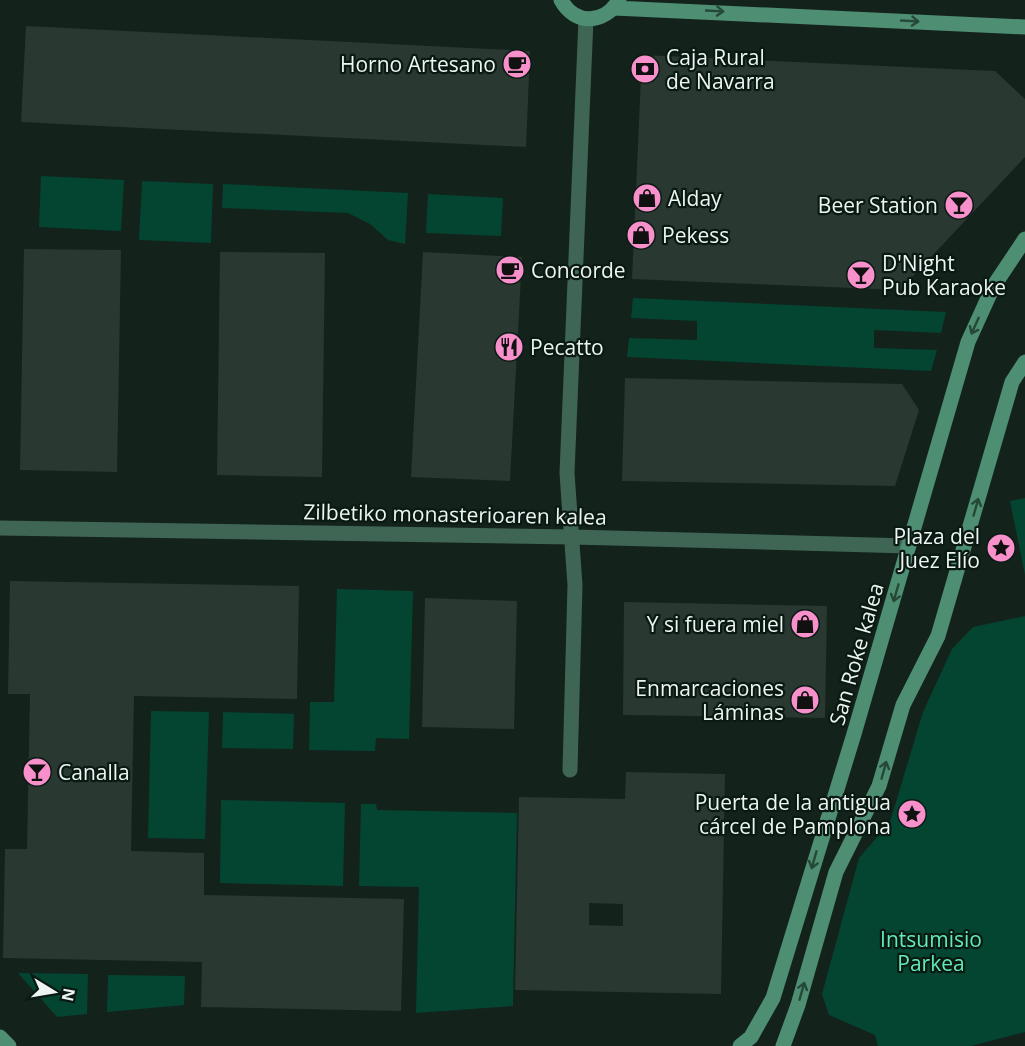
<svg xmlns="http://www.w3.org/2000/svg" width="1025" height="1046" viewBox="0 0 1025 1046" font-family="'Open Sans',sans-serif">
  <rect width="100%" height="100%" fill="#14221c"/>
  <path fill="#034531" d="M41 176 124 180 121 231 39 227Z
    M142 181 213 184 211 243 139 240Z
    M223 184 408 193 405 244 388 240 370 224 348 213 222 208Z
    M428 194 503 198 501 236 426 233Z
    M633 298 946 312 941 333 874 330V348L937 350 931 371 627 357 629 338 697 340V321L631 318Z
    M1025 498V575L1010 501Z
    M337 589 413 591 409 739 376 738 375 751 309 750 310 702H334Z
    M1025 616V1032L971 1046H878L875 1035 829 1015 822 994 859 858 890 822 923 712 952 649 973 627Z
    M151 711 209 712 205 839 148 838Z
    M223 712 294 714 293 749 222 748Z
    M221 800 345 803 343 886 220 883Z
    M361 804H376L377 810 517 813 513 1006 416 1013 419 887 359 886Z
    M18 973 88 974 87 1014 57 1017Z
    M108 975 185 976 184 1005 107 1012Z"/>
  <path fill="#293831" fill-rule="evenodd" d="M26 26 530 51 526 147 21 122Z
    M642 55 995 71 1025 99V157L900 290 632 279Z
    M24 249 121 250 117 472 20 470Z
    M220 252 325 253 322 477 217 475Z
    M423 252 522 257 510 481 411 477Z
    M625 378 902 384 919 410 895 486 622 481Z
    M10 581 299 586 297 699 134 696 131 851 204 853V895L404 899 401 1011 201 1007 202 962 3 958 5 849H27L30 694H8Z
    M425 598 517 601 514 729 422 727Z
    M624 602 827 606 825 718 623 715Z
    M626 772 725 774 721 994 515 990 519 797 625 799ZM589 903 623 904V926L589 925Z"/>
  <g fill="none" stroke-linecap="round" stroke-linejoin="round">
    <path stroke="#3f6555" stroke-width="15" d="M0 528 573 537 909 546
      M570 770 575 585 567 473 586 19"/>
    <path stroke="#4e8e73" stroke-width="15" d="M561 0C575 26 605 24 619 0
      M614 8 1025 27
      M0 1037 9 1046
      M740 1046 751 1037 773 998 854 734 968 342 993 287 1025 239
      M783 1046 798 1005 836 872 879 786 903 705 938 636 1012 382 1025 362"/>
  </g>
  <defs><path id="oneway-shaft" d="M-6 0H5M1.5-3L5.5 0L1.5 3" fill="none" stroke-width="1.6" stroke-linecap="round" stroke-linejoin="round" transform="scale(1.5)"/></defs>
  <g stroke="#264839">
    <use href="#oneway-shaft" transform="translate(715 11) rotate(3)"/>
    <use href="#oneway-shaft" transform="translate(910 21) rotate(3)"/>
    <use href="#oneway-shaft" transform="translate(975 326) rotate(114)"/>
    <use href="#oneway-shaft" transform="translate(976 507) rotate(-74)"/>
    <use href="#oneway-shaft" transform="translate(896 593) rotate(106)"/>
    <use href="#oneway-shaft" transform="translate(884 770) rotate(-74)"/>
    <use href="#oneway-shaft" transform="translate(814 860) rotate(106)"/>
    <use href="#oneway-shaft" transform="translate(802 991) rotate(-74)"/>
  </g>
  <defs>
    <g id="cafe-disc" transform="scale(1.5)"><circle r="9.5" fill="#f890cc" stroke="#0b1913"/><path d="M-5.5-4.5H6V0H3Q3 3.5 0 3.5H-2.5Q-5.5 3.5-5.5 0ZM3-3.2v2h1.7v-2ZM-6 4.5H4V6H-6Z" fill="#111"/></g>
    <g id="bank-disc" transform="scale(1.5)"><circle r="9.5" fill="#f890cc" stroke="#0b1913"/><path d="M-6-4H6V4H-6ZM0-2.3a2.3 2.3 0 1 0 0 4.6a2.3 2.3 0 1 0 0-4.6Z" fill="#111"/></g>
    <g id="shop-disc" transform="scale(1.5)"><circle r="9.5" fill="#f890cc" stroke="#0b1913"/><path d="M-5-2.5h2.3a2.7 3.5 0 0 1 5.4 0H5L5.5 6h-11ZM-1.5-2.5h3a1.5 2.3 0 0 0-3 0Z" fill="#111"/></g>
    <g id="bar-disc" transform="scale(1.5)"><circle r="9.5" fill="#f890cc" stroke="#0b1913"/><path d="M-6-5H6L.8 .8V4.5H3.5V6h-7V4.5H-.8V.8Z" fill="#111"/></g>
    <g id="restaurant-disc" transform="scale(1.5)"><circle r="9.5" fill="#f890cc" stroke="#0b1913"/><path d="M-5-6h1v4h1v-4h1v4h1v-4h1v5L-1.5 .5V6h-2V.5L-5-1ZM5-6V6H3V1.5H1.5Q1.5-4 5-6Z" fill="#111"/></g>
    <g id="sight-disc" transform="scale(1.5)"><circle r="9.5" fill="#f890cc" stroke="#0b1913"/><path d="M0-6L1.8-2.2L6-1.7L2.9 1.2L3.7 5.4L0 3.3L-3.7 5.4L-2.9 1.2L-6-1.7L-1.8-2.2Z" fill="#111"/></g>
  </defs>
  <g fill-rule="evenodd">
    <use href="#cafe-disc" x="517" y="64"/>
    <use href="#bank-disc" x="645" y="69"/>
    <use href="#shop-disc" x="647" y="198"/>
    <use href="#bar-disc" x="959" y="205"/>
    <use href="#shop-disc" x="641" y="235"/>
    <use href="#cafe-disc" x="510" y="270"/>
    <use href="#bar-disc" x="861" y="275"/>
    <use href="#restaurant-disc" x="509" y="347"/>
    <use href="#sight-disc" x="1001" y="548"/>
    <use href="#shop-disc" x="805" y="624"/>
    <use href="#shop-disc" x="805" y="700"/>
    <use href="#bar-disc" x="37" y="772"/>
    <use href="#sight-disc" x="912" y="814"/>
  </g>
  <g text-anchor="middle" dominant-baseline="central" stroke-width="4.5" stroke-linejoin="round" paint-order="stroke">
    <g font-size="21" fill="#ecf5f1" stroke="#0b1913" text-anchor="start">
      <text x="666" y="57">Caja Rural<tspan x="666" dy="24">de Navarra</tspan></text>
      <text x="496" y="64" text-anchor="end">Horno Artesano</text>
      <text x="668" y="198">Alday</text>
      <text x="938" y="205" text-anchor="end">Beer Station</text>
      <text x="662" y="235">Pekess</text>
      <text x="882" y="263">D'Night<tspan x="882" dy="24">Pub Karaoke</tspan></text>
      <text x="531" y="270">Concorde</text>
      <text x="530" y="347">Pecatto</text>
      <text x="980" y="536" text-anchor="end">Plaza del<tspan x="980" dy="24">Juez Elío</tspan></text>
      <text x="784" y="624" text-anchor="end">Y si fuera miel</text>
      <text x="784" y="688" text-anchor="end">Enmarcaciones<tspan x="784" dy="24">Láminas</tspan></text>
      <text x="58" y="772">Canalla</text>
      <text x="891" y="802" text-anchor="end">Puerta de la antigua<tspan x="891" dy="24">cárcel de Pamplona</tspan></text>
    </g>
    <g font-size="21" fill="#ecf5f1" stroke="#0b1913">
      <text transform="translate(455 514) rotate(1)">Zilbetiko monasterioaren kalea</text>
      <text transform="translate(856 654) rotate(-74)">San Roke kalea</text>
    </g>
    <g font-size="21" fill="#60ecb7" stroke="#0b1913">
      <text x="931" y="939">Intsumisio<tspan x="931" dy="24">Parkea</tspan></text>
    </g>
  </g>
  <g transform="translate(54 992) rotate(101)" stroke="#0b1913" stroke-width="4.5" paint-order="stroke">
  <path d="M0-4.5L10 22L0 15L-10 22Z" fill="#ecf5f1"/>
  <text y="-9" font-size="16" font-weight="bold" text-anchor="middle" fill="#ecf5f1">N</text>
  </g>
</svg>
